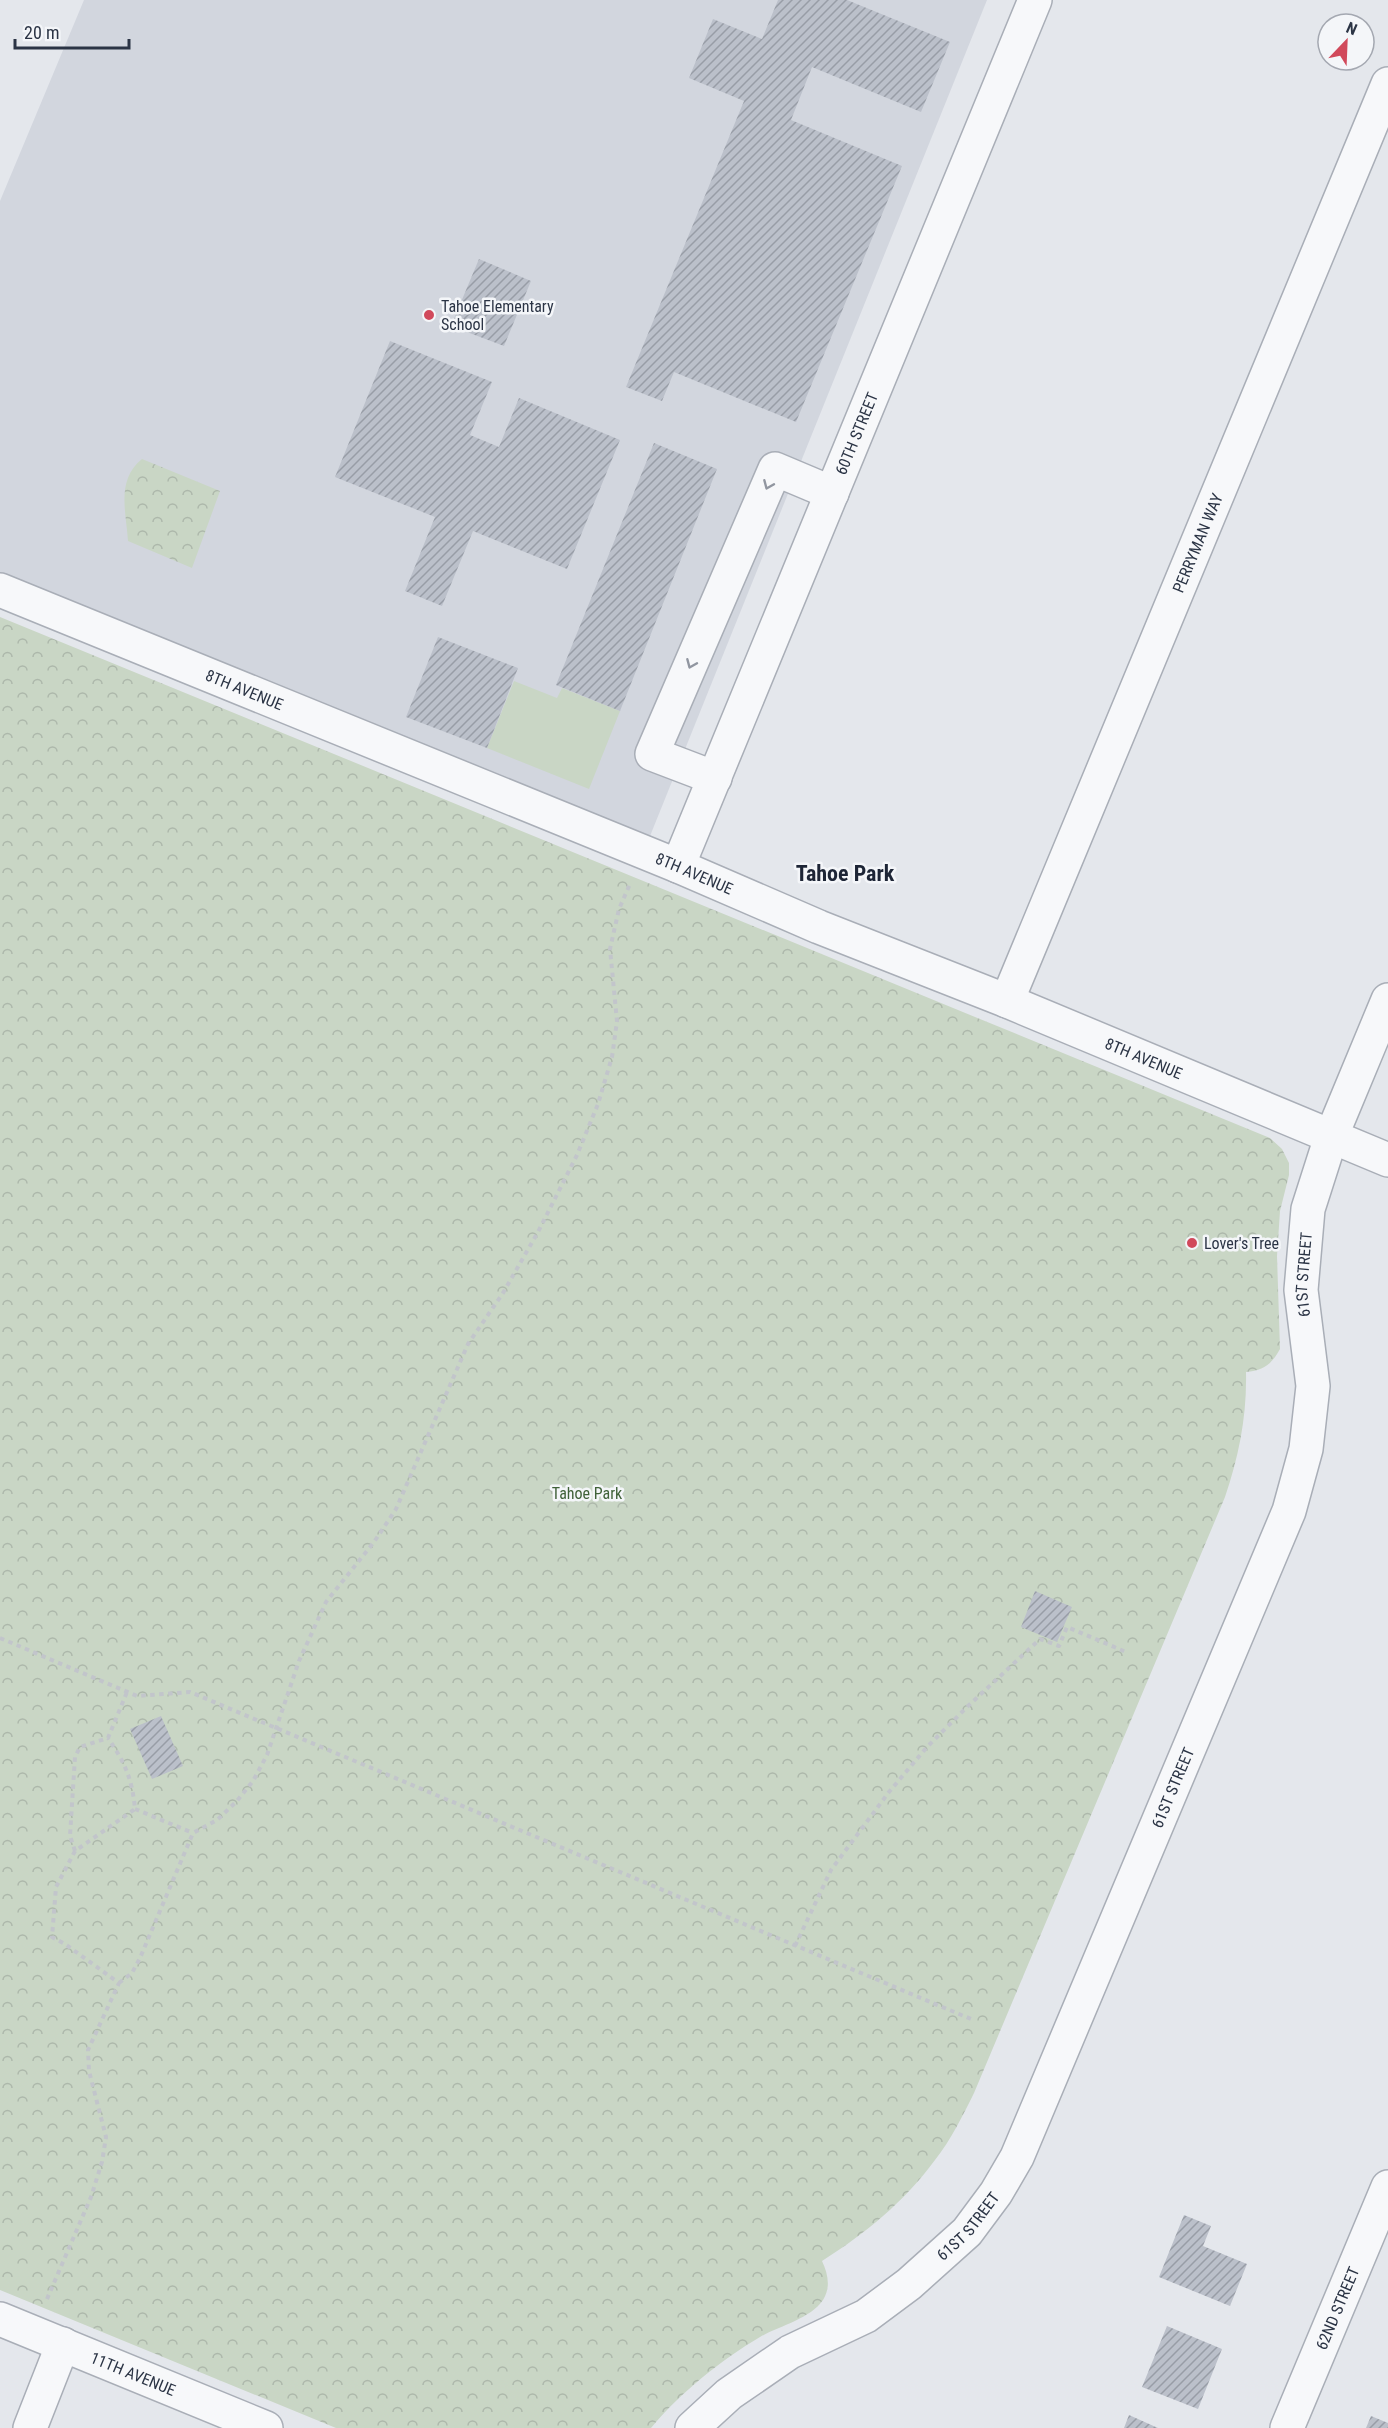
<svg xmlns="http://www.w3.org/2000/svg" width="1388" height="2428" viewBox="0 0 1388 2428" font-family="'Roboto Condensed',sans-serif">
  <defs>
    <pattern id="forest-crowns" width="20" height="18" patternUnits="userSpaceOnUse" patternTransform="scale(1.5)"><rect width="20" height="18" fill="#c9d6c5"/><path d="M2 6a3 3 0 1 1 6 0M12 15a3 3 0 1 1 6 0" fill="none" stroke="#adb8ab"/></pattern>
    <pattern id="building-hatch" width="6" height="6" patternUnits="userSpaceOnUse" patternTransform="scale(1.5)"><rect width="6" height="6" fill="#bbc0ca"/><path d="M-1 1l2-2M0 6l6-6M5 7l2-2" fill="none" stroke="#989da6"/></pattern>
  </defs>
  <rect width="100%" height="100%" fill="#e4e7ec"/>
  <path fill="#d2d6de" d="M84 0H987L648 841 0 577V201Z"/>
  <path fill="#c9d6c5" d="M514 681 557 698 562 688 620 711 589 789 487 748Z"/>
  <path fill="url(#forest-crowns)" d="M142 459 220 491 192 568 128 541C126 511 116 480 142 459Z
    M0 617 1270 1138 1282 1149 1289 1163V1175L1280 1211 1277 1256 1280 1349C1271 1365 1264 1370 1246 1372 1247 1416 1239 1456 1225 1497L974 2093C963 2115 951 2140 935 2160 905 2201 865 2234 822 2261 828 2274 831 2287 823 2300 810 2319 779 2326 760 2337 721 2360 680 2393 651 2428H336L0 2290Z"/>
  <path fill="url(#building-hatch)" d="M778 0H847L950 42 921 112 812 67 791 120 902 166 796 422 674 372 662 401 626 387 744 101 689 78 713 19 762 39Z
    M479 259 531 281 504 346 451 326Z
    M390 341 492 382 470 435 499 447 519 398 620 440 567 569 473 531 442 606 405 591 435 517 335 477Z
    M654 443 717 469 620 711 556 685Z
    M438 637 518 668 487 748 406 717Z
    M1035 1591 1072 1607 1057 1642 1021 1627Z
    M161 1716 183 1766 152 1779 130 1729Z
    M1184 2215 1211 2226 1203 2246 1247 2264 1230 2306 1159 2277Z
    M1167 2326 1222 2349 1198 2409 1142 2387Z
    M1129 2415 1158 2428H1124Z
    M1371 2416 1388 2423V2428H1366Z"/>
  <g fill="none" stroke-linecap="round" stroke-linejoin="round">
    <g stroke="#a9aeb7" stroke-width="36">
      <g id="minor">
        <path id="s1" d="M0 590 678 866 819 927 1007 1001 1388 1160"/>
        <path d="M715 778 652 754 775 469 832 493"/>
        <path id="s2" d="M678 866 1035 0"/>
        <path id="s3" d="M1007 1001 1388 84"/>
        <path id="s4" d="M0 2319 266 2428"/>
        <path d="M30 2428 63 2344"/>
        <path id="s5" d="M692 2428 729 2394 790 2352 866 2316 909 2284 967 2232 996 2193 1017 2157 1289 1511 1306 1449 1313 1386 1301 1290 1308 1209 1331 1137 1388 1000"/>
        <path id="s6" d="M1287 2428 1388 2187"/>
      </g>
    </g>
    <path stroke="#c2c5cb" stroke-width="4" stroke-dasharray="4.5 4.5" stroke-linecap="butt" d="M0 1638 137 1696 190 1692 971 2019
      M135 1809 193 1833
      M75 1851 70 1836 75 1757 80 1747 108 1738 127 1692
      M795 1946 831 1870 889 1792 927 1747 967 1707 1040 1639 1059 1646 1067 1627 1126 1652
      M119 1983 132 1973 140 1958 193 1833 217 1820 236 1802 253 1781 267 1755 299 1661 326 1602 374 1542 396 1509 468 1344 503 1293 538 1232 577 1155 598 1104 612 1057 617 1021 610 949 619 909 630 884
      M47 2299 91 2197 102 2162 106 2137 89 2071 88 2050 119 1983 65 1944 52 1937 56 1887 75 1851 135 1809C132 1778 125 1763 108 1738"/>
    <use href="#minor" stroke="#f7f8fa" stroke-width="33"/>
  </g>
  <defs><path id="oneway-chevron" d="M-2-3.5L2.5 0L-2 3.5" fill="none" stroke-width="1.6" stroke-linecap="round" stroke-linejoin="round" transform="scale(1.5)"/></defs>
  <g stroke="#9196a0">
    <use href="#oneway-chevron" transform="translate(768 485) rotate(113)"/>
    <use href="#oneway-chevron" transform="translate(691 664) rotate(113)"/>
  </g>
  <g fill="#d1495b" stroke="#f4f6f9" stroke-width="2">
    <circle cx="429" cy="315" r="6"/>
    <circle cx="1192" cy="1243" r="6"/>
  </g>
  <g text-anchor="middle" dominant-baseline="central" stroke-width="5" stroke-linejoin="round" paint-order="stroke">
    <g font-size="16" fill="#2b3445" stroke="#f4f6f9" text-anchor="start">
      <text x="441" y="306">Tahoe Elementary<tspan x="441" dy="18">School</tspan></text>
      <text x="1204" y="1243">Lover's Tree</text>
    </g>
    <g font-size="16" fill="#2b3445" stroke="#f4f6f9">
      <text stroke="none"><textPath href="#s2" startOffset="468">60TH STREET</textPath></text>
      <text stroke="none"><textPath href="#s3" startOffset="496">PERRYMAN WAY</textPath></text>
      <text stroke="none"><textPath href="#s1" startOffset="264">8TH AVENUE</textPath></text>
      <text stroke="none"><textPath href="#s1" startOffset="750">8TH AVENUE</textPath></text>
      <text stroke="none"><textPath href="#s1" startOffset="1236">8TH AVENUE</textPath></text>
      <text stroke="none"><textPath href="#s5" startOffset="1371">61ST STREET</textPath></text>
      <text stroke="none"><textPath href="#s5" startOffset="831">61ST STREET</textPath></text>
      <text stroke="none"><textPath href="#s5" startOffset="345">61ST STREET</textPath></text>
      <text stroke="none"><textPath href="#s6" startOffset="130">62ND STREET</textPath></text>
      <text stroke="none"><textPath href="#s4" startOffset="144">11TH AVENUE</textPath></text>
    </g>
    <g font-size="16" fill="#3f6138" stroke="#f4f6f9">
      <text x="587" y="1493">Tahoe Park</text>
    </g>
    <g font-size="22" font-weight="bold" fill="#1d2536" stroke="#f4f6f9">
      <text x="845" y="873">Tahoe Park</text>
    </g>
  </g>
  <g transform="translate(1346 42) rotate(23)"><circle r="28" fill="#f4f6f9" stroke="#a4a8b1" stroke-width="1.5"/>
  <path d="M0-4.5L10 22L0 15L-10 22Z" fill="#d1495b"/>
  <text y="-9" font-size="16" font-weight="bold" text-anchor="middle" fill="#2b3445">N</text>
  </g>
  <path d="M15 39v9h114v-9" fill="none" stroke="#2b3445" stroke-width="3"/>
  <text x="24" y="39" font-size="18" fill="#2b3445" stroke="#f4f6f9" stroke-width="4.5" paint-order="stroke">20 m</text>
</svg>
